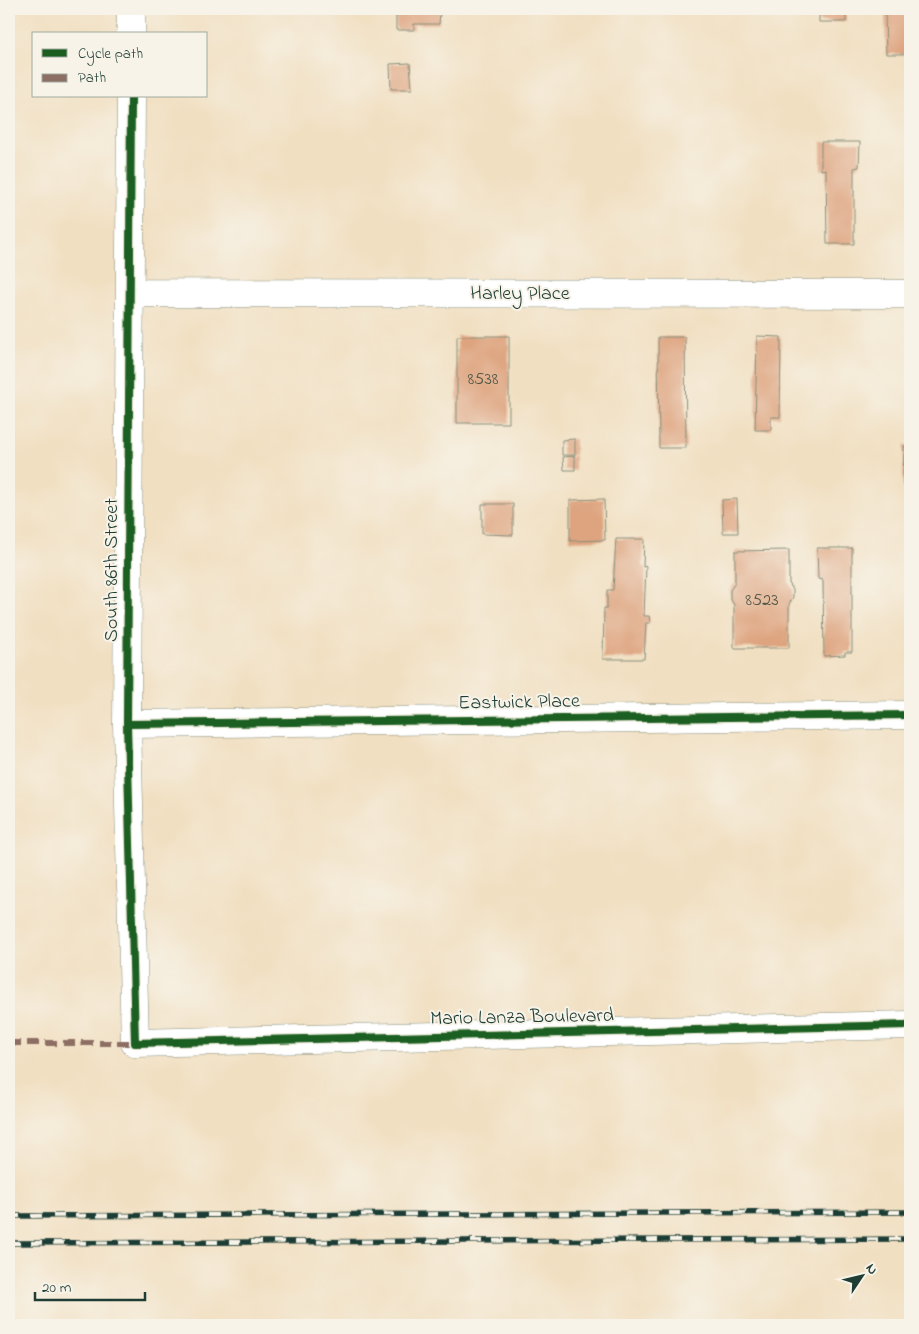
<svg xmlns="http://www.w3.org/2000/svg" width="919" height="1334" viewBox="0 0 919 1334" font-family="'Indie Flower',sans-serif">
  <rect width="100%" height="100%" fill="#f7f3e8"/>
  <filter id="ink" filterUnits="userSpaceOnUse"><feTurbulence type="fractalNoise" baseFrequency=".02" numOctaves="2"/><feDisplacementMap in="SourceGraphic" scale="10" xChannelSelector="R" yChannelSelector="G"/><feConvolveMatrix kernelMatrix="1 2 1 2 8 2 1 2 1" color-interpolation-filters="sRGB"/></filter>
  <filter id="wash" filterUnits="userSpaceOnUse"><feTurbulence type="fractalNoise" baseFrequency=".0096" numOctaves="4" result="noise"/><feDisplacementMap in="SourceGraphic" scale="20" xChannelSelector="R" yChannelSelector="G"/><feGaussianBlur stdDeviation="1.12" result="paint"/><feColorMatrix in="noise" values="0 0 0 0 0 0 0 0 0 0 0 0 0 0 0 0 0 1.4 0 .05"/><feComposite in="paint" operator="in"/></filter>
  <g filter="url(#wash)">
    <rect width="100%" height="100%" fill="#f1dfc1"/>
    <g id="blocks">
      <path fill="#dea480" d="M389 9H444V12H440L439 24H414V30H396V12H389Z
        M819 9H846V22H819Z
        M885 9H910V54H886Z
        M410 63 412 89H391L390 64Z
        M821 142H860L859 167 854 168V244H827L826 169 821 170Z
        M457 336H509V423H457Z
        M757 336 781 337 780 417H771V430H755Z
        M658 337H685L686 448H659Z
        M575 439V455H562V440Z
        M904 446H910V485H903Z
        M575 456V470H564L563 457Z
        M604 499 605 540 570 541V500Z
        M737 499 738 533H723L722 500Z
        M482 504H513V535L482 534Z
        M616 539H644L643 567 646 566 644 616H649L650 623H646L644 659H603L604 608H607V590H613Z
        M817 548H852V652H845V655L824 656 823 580 818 579Z
        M789 550V583L793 590V597L789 604V648H734V605L730 598V590L735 583V551Z"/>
    </g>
  </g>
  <g filter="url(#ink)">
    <use href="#blocks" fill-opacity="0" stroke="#888e7a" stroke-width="1"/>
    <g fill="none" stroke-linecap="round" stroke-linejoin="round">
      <g stroke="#888e7a" stroke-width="29">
        <path id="street" d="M131 34V9
          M131 96 127 724 135 1043 910 1025
          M130 293 910 294
          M127 724 910 715"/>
      </g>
      <use href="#street" stroke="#fff" stroke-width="28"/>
      <g stroke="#1f3d34" stroke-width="5.5">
        <path id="rail" d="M9 1216 910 1212
          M9 1243 910 1239"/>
      </g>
      <use href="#rail" stroke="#f7f3e8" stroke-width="4" stroke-dasharray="11" stroke-linecap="butt"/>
      <path stroke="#8d6e63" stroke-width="6" stroke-dasharray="12 6" stroke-linecap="butt" d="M9 1043H135"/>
      <g stroke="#f7f3e8" stroke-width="11">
        <path id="cycleway" d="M131 96 127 724 135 1043 910 1025
          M127 724 910 715"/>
      </g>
      <use href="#cycleway" stroke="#1b5e20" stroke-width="8"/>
    </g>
  </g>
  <g text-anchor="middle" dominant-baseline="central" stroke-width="4" stroke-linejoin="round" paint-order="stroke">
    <g font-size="18" fill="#4f5747">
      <text x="483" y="380">8538</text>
      <text x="762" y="601">8523</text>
    </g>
    <g font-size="20" fill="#1f3d34" stroke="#f7f3e8">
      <text x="520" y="294">Harley Place</text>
      <text transform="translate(112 570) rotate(-90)">South 86th Street</text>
      <text transform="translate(519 703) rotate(-1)">Eastwick Place</text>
      <text transform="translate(522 1018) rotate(-1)">Mario Lanza Boulevard</text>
    </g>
  </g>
  <rect width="919" height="1334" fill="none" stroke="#f7f3e8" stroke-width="30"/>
  <rect x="32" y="32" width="175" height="65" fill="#f7f3e8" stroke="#a1aaa0"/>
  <rect x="42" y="49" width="25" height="8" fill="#1b5e20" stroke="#a1aaa0"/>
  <text x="78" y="58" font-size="15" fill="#1f3d34">Cycle path</text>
  <rect x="42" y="74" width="25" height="8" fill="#8d6e63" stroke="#a1aaa0"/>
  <text x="78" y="82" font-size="15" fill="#1f3d34">Path</text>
  <g transform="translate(862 1276) rotate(55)" stroke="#f7f3e8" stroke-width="4" paint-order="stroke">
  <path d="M0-4L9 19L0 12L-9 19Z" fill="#1f3d34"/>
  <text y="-8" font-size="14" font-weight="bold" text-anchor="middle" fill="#1f3d34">N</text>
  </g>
  <path d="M35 1292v8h110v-8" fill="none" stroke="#1f3d34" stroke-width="2.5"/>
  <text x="42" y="1292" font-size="15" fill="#1f3d34" stroke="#f7f3e8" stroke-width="4" paint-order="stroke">20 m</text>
</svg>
